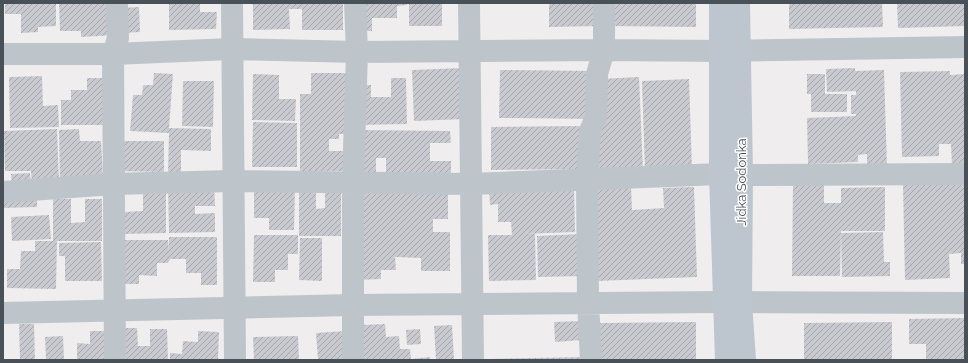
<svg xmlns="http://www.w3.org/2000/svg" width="968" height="363" viewBox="0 0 968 363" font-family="Raleway,sans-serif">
  <defs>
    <pattern id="building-hatch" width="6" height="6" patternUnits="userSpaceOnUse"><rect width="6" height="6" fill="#c9cad0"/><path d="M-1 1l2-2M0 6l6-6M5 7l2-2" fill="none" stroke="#a5a6ac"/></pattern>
  </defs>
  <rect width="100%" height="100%" fill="#f0edee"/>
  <path fill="url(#building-hatch)" d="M5 3H56V26L38 27V32L21 33V14H5Z
    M59 3H115L116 35 81 37V31H60Z
    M169 3H200V12H217L216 29 169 30Z
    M253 3H343V30H302V9H289L290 29 253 30Z
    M363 3H407V5L397 6V18H372V31H362Z
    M409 3H442V26H409Z
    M549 3H601V26L549 27Z
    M607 3H696V27L606 26Z
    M789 3H882L883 27 789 29Z
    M897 3H965V26L898 28Z
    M139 7 140 32 123 33 121 8Z
    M462 68 464 119 414 121 412 70Z
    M855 68V71L884 70 887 167 867 168V154L858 155V162L808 164 807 118 856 116V114H851V95H856V91L827 92 826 69Z
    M500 70 595 71 594 119 499 118Z
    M950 71V75L965 74V167H952L951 144H939V156L902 157 900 72Z
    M154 73 173 74 169 128 211 129V151L181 150V174L168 173 169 133 130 131 133 95H142L143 85H153Z
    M311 73H351L350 134H339V139H329V151H347V171H300V94H311Z
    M253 74 279 75V99H296L295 121 252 120Z
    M807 74H825V94H847V112H811V94H807Z
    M42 76 43 106 58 105 59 127 10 128 9 77Z
    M639 77 643 170 598 172 599 79Z
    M87 78H108L107 125H61V100H71V90H87Z
    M391 78H406L407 124 360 125V85H371V97H391Z
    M689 79 692 169 645 171 642 81Z
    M183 81H214L213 127 182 126Z
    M253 122 297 123V167H252Z
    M584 126 585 169 491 170V127Z
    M57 129 59 184 32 185 31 171H5L4 131Z
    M79 129 80 141H101L103 179 60 181 59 130Z
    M358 130 450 131 451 143H430V161H451V173L386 174V158H376V174H358Z
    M119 141H164V172L118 171Z
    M30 173 31 186 12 187 11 174Z
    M965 183V264H961V253L949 254 950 278 905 280 903 185Z
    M793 184H824V203H841V188L885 187V231H841L840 276H792Z
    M214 185 215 206H195V214L215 213V232L169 233 168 186Z
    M574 185 575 232 524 234H535L536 280 489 281 488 235H512L511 222H498V204L490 205 489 188Z
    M631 186 632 210 664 208 663 188 694 187 697 277 597 281 596 187Z
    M254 187H295L294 230H269V218H254Z
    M166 188V233L123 234V212L143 211V189Z
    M299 190H316V209L325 208V192H341V236H299Z
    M448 191V219H433V232H450V271H421V258L395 257 396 270H381V279L358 280 357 192Z
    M37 193V207L4 208 3 194Z
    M53 199H71V223L85 222V199H102V241H57L56 289 7 288V269H20L21 251H35V241H53Z
    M49 215 51 239 12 241 11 217Z
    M883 232 884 262H890V276L842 277 841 233Z
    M582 234 583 276 538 277 537 236Z
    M254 235H298V254H288V270H275V282H253Z
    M169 237H217V285H201V273H186V259H170L168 263H157V276L139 275V284H121V240H168L169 251Z
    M300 238H322V281L299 280Z
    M101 242 102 281H65V256H59V243Z
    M965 318V360H926V344H909V319Z
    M581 321 582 340 555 342 554 322Z
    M696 322V360H600V323Z
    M892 322V360H804V323Z
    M19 324H34L35 360H20Z
    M385 324 386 337 399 336 400 349H410L411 359 430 357V360H364L362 325Z
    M452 325 454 360H436L434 326Z
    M120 328H137L138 346H150V329H167L168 360H121Z
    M420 329 421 344 407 345 406 330Z
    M90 331H110V360H77V343L90 344Z
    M198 331 219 332 218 360H170V353L182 354 183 341 198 342Z
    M346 331 347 360H313L318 359 316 333Z
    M63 336 64 360H46L45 337Z
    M298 336 299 360H254L253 337Z
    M584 357V360H490V359Z"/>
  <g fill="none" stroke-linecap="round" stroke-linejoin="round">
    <path stroke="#bdc5cb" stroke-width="22" d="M232 3 235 360
      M469 3 473 360
      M3 54H113L231 49 357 52 604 50 720 51 965 47
      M742 175 965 174
      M3 192 113 184 232 181 470 184 720 174
      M3 313 352 305 723 302 965 303
      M115 360 113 54 118 38 117 3
      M353 360V183L357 52 355 3
      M591 360 588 303 587 179 590 131 596 117 597 74 604 50V3"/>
    <path stroke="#bdc6cf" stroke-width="22" d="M720 3V174L726 360
      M739 3 742 175 741 302 745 360"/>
  </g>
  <g text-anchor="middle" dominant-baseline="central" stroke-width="3" stroke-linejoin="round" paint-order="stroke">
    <g font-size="13" fill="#485158" stroke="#fff">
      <text transform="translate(741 182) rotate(-90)">Jidka Sodonka</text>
    </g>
  </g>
  <rect width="968" height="363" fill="none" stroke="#485158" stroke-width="8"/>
</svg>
